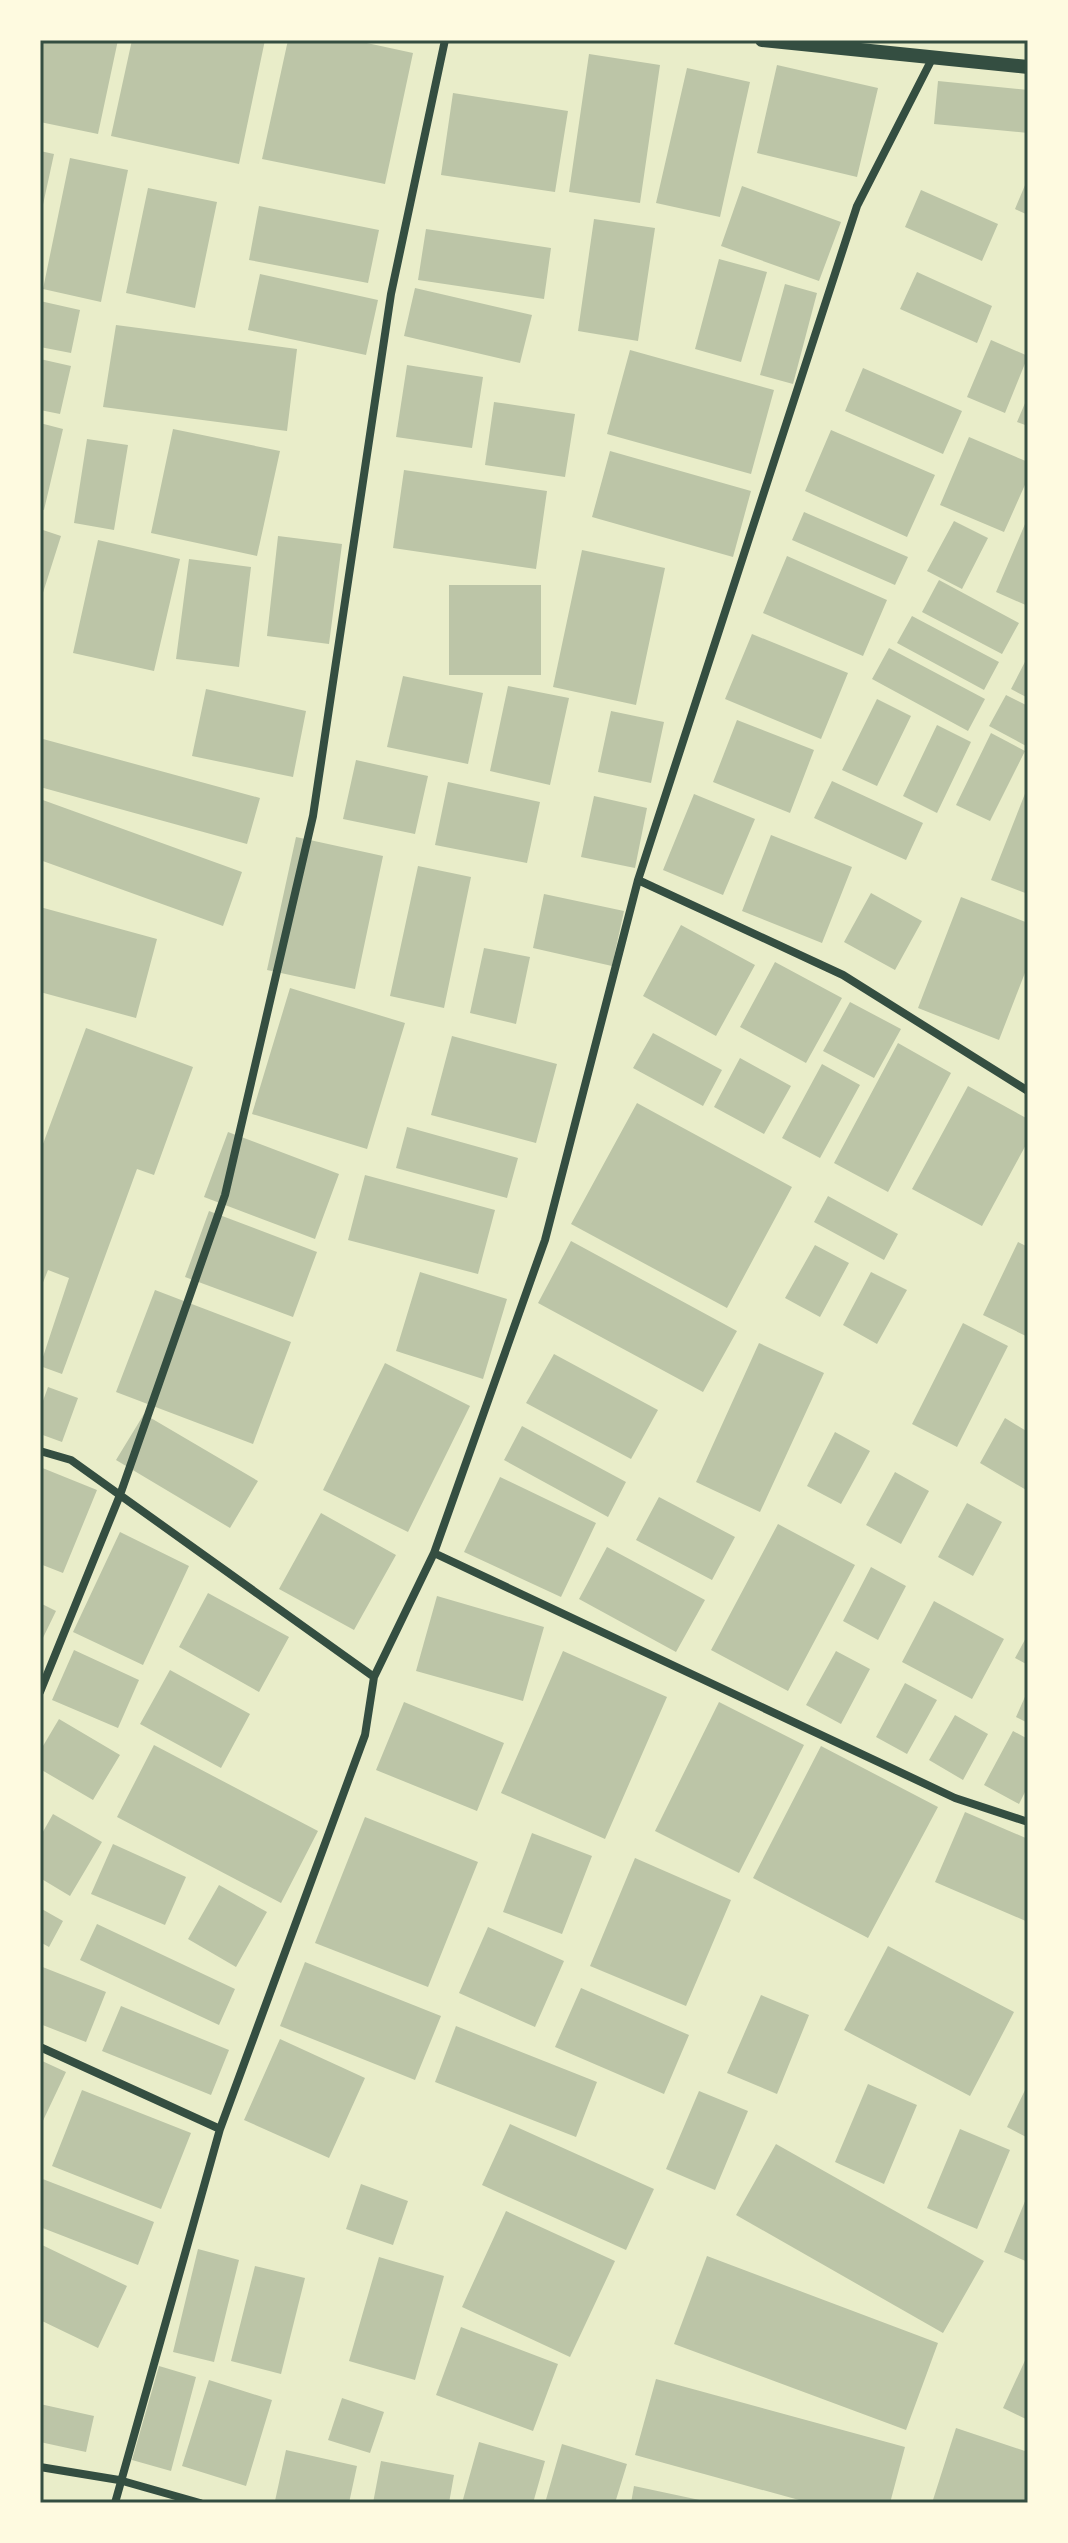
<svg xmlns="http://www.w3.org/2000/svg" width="1068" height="2543" viewBox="0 0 1068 2543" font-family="'IBM Plex Serif',serif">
  <rect width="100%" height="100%" fill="#e9edc9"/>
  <path fill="#bcc5a7" d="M40 40H118L98 134 40 122Z
    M132 40H265L239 164 111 136Z
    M288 40H353L413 53 385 184 262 159Z
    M589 54 660 65 640 203 569 192Z
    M777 65 878 88 857 177 757 153Z
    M687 68 750 82 720 217 656 203Z
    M938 81 1028 90V133L934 124Z
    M453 93 568 111 555 192 441 175Z
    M40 151 54 154 41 214H40Z
    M70 158 128 170 101 302 43 289Z
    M1028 178V215L1015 209Z
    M742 186 841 222 819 281 721 246Z
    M148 188 217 202 195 308 126 293Z
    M921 190 998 224 982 261 905 227Z
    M259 206 379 230 368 283 249 260Z
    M594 219 655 228 638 341 578 331Z
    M426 229 551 248 544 299 418 280Z
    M719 259 767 272 741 362 695 349Z
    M917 272 992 306 977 343 900 309Z
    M260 274 378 300 366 355 248 330Z
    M785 284 817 293 793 384 760 375Z
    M415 288 532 315 520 363 404 336Z
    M40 301 80 310 71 353 40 347Z
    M116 325 297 349 287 431 103 407Z
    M991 340 1028 356 1005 413 967 397Z
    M630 350 774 390 751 474 607 434Z
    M40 359 71 366 60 414 40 410Z
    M407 365 483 377 472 448 396 437Z
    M863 368 962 411 943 454 845 411Z
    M1028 396V426L1017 422Z
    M494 402 575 414 565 477 485 465Z
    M40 423 63 429 44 510 40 509Z
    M173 429 280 451 257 556 151 533Z
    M831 430 935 475 907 537 805 491Z
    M969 437 1028 462V478L1004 532 940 505Z
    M87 439 128 445 114 530 74 523Z
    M610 451 751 491 733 557 592 517Z
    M404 470 547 491 536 569 393 548Z
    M804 512 908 557 895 585 792 540Z
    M1028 517V606L996 592Z
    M954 521 988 538 962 589 927 571Z
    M40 529 61 536 41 599H40Z
    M278 536 342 544 329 644 267 636Z
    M98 540 180 559 154 671 73 653Z
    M582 550 665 568 636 705 553 687Z
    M787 556 887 600 863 656 763 613Z
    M189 559 251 567 239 667 176 659Z
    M939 580 1019 623 1002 654 922 612Z
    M449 585H541V675H449Z
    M912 616 999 662 984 690 897 643Z
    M752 634 848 673 821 739 725 699Z
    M889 648 985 699 968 731 872 679Z
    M1028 656V698L1011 689Z
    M403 676 483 693 468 764 387 747Z
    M508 686 569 698 550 785 490 771Z
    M206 689 306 711 293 777 192 756Z
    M1006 695 1028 706V747L989 726Z
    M877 699 911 716 877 786 842 770Z
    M611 711 664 722 651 783 598 772Z
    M737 720 814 750 790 813 713 782Z
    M937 725 971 742 937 813 903 796Z
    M991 733 1025 751 990 821 956 805Z
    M43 739 260 798 247 844 40 787Z
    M356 760 428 776 415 834 343 819Z
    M832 781 923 823 906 860 814 818Z
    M448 782 540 802 527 863 435 845Z
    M1028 786V894L991 880Z
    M694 794 755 819 723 895 663 870Z
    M594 796 647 808 635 868 581 857Z
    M40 799 242 872 223 926 40 860Z
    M771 835 852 867 822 943 742 911Z
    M296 837 383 856 355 989 267 970Z
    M418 866 471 877 444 1008 390 996Z
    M871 893 922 921 895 970 844 942Z
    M544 894 624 911 612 966 533 948Z
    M961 897 1028 923V965L999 1040 918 1008Z
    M40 907 157 939 136 1018 40 992Z
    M681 925 755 965 716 1036 643 996Z
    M484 948 530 957 516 1024 470 1013Z
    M775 962 842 998 806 1063 740 1027Z
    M290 988 405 1023 367 1149 252 1114Z
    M850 1002 901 1029 874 1078 823 1051Z
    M86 1028 193 1067 154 1175 137 1169 62 1374 40 1366 69 1278 48 1270 40 1290V1152Z
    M653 1033 722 1070 703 1106 633 1068Z
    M452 1036 557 1064 536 1143 431 1115Z
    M898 1043 951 1073 888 1192 834 1163Z
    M740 1058 791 1086 764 1134 714 1107Z
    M822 1064 860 1085 820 1158 782 1138Z
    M968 1086 1028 1119V1141L982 1226 912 1189Z
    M637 1103 792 1187 727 1308 571 1224Z
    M407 1127 518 1158 507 1198 396 1168Z
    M228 1132 339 1174 315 1239 204 1197Z
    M365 1175 495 1210 478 1274 348 1240Z
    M828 1196 898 1234 884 1260 814 1222Z
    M209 1211 317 1252 293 1317 185 1277Z
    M571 1241 737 1331 703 1392 538 1303Z
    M1018 1242 1028 1247V1337L983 1315Z
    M815 1245 849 1263 820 1317 785 1298Z
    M420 1272 507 1299 483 1379 396 1351Z
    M871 1272 907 1290 877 1344 843 1325Z
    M155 1290 291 1342 253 1444 116 1392Z
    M963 1323 1008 1346 957 1447 912 1424Z
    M759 1343 824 1373 760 1512 696 1482Z
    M554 1354 658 1410 631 1459 526 1403Z
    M385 1363 470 1406 408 1532 323 1490Z
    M48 1387 78 1398 62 1442 40 1434V1409Z
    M144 1414 258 1481 230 1528 116 1460Z
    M1005 1418 1028 1432V1491L980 1463Z
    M522 1426 626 1482 608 1517 504 1460Z
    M835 1432 870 1451 841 1504 807 1486Z
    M40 1467 97 1490 63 1573 40 1564Z
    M895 1472 929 1491 901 1544 866 1525Z
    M500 1477 596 1523 561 1597 464 1552Z
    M659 1497 735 1537 712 1580 636 1540Z
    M967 1503 1002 1522 973 1576 938 1557Z
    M321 1513 396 1555 354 1630 279 1589Z
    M778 1524 855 1565 788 1691 711 1650Z
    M120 1532 189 1566 143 1665 73 1632Z
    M607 1547 705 1600 676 1652 579 1599Z
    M871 1567 906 1586 878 1640 843 1621Z
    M208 1593 289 1637 259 1692 179 1647Z
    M437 1596 544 1627 523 1701 416 1671Z
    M934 1601 1004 1639 972 1699 902 1662Z
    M40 1603 56 1611 40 1644Z
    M1028 1634V1665L1015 1658Z
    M74 1650 139 1680 118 1728 52 1700Z
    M563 1651 667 1697 605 1839 501 1793Z
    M836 1651 870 1669 841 1724 806 1705Z
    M170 1670 250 1714 221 1768 140 1724Z
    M905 1683 937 1700 907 1754 876 1737Z
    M1028 1690V1723L1016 1717Z
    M404 1702 504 1743 477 1811 376 1770Z
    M719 1702 804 1745 739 1873 655 1831Z
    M955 1715 988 1734 963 1780 929 1760Z
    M59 1719 120 1755 93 1800 40 1769V1751Z
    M1013 1731 1028 1739V1786L1019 1804 984 1785Z
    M154 1745 318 1831 281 1903 117 1817Z
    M821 1746 938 1807 868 1938 753 1878Z
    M965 1812 1028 1839V1922L935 1882Z
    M53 1814 102 1842 70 1896 40 1878V1837Z
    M365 1817 478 1862 428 1987 315 1943Z
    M532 1833 592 1856 562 1934 503 1912Z
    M113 1844 186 1877 165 1925 91 1894Z
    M635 1858 731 1900 686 2006 590 1966Z
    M219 1885 267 1912 236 1967 188 1939Z
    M40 1908 63 1921 49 1947 40 1942Z
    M97 1924 235 1989 219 2025 80 1960Z
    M488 1927 564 1961 535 2027 459 1993Z
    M888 1946 1014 2012 970 2096 844 2030Z
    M305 1962 441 2016 415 2080 280 2026Z
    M40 1966 106 1992 86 2042 40 2024Z
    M581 1988 689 2035 664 2094 555 2047Z
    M761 1995 809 2015 777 2094 727 2073Z
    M121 2006 229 2050 211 2095 102 2051Z
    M456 2026 597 2082 576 2137 435 2082Z
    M280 2039 365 2078 329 2158 244 2120Z
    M40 2060 66 2072 40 2127Z
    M868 2084 917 2105 884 2184 835 2162Z
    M1028 2084V2138L1007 2127Z
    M82 2090 191 2133 161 2209 52 2166Z
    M699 2091 748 2111 715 2190 666 2169Z
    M510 2124 654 2189 626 2250 482 2185Z
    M960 2129 1010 2150 977 2229 927 2208Z
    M776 2144 984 2261 943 2333 736 2215Z
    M40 2178 154 2222 138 2265 40 2227Z
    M361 2184 408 2201 393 2245 346 2229Z
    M1028 2194V2262L1004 2252Z
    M506 2211 615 2261 570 2357 462 2307Z
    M40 2244 127 2286 98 2348 40 2320Z
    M198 2249 239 2260 214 2362 173 2352Z
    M707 2256 938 2343 906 2430 674 2344Z
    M379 2257 444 2276 415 2380 349 2361Z
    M255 2266 305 2278 281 2374 231 2361Z
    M461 2327 558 2364 533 2431 436 2395Z
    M1028 2354V2420L1003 2408Z
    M159 2366 196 2377 171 2471 132 2460Z
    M656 2379 905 2447 890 2503H810L635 2455Z
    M209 2380 272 2400 246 2486 182 2466Z
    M342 2398 384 2412 370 2453 328 2440Z
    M40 2404 94 2416 86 2452 40 2442Z
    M956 2428 1028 2452V2503H932Z
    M479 2442 545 2461 533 2503H462Z
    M562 2444 627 2464 615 2503H545Z
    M286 2450 357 2466 349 2503 275 2501Z
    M381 2461 454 2475 449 2503H373Z
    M634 2486 709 2502V2503H631Z"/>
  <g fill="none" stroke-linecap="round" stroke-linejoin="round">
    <path stroke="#344e41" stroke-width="8" d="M638 880 843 975 1028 1091
      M40 1451 71 1460 374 1677 365 1735 220 2129
      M434 1553 545 1240 638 880 857 206 933 57
      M374 1677 434 1553 955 1798 1028 1822
      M40 1692 120 1495 225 1195 313 816 391 294 445 40
      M40 2047 220 2129 115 2503
      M40 2467 119 2480 200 2503"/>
    <path stroke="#344e41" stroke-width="14" d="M762 40 1028 67"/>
  </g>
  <rect width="1068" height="2543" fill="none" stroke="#fefae0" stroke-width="84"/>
  <rect x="42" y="42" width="984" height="2459" fill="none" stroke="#344e41" stroke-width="3"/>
</svg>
